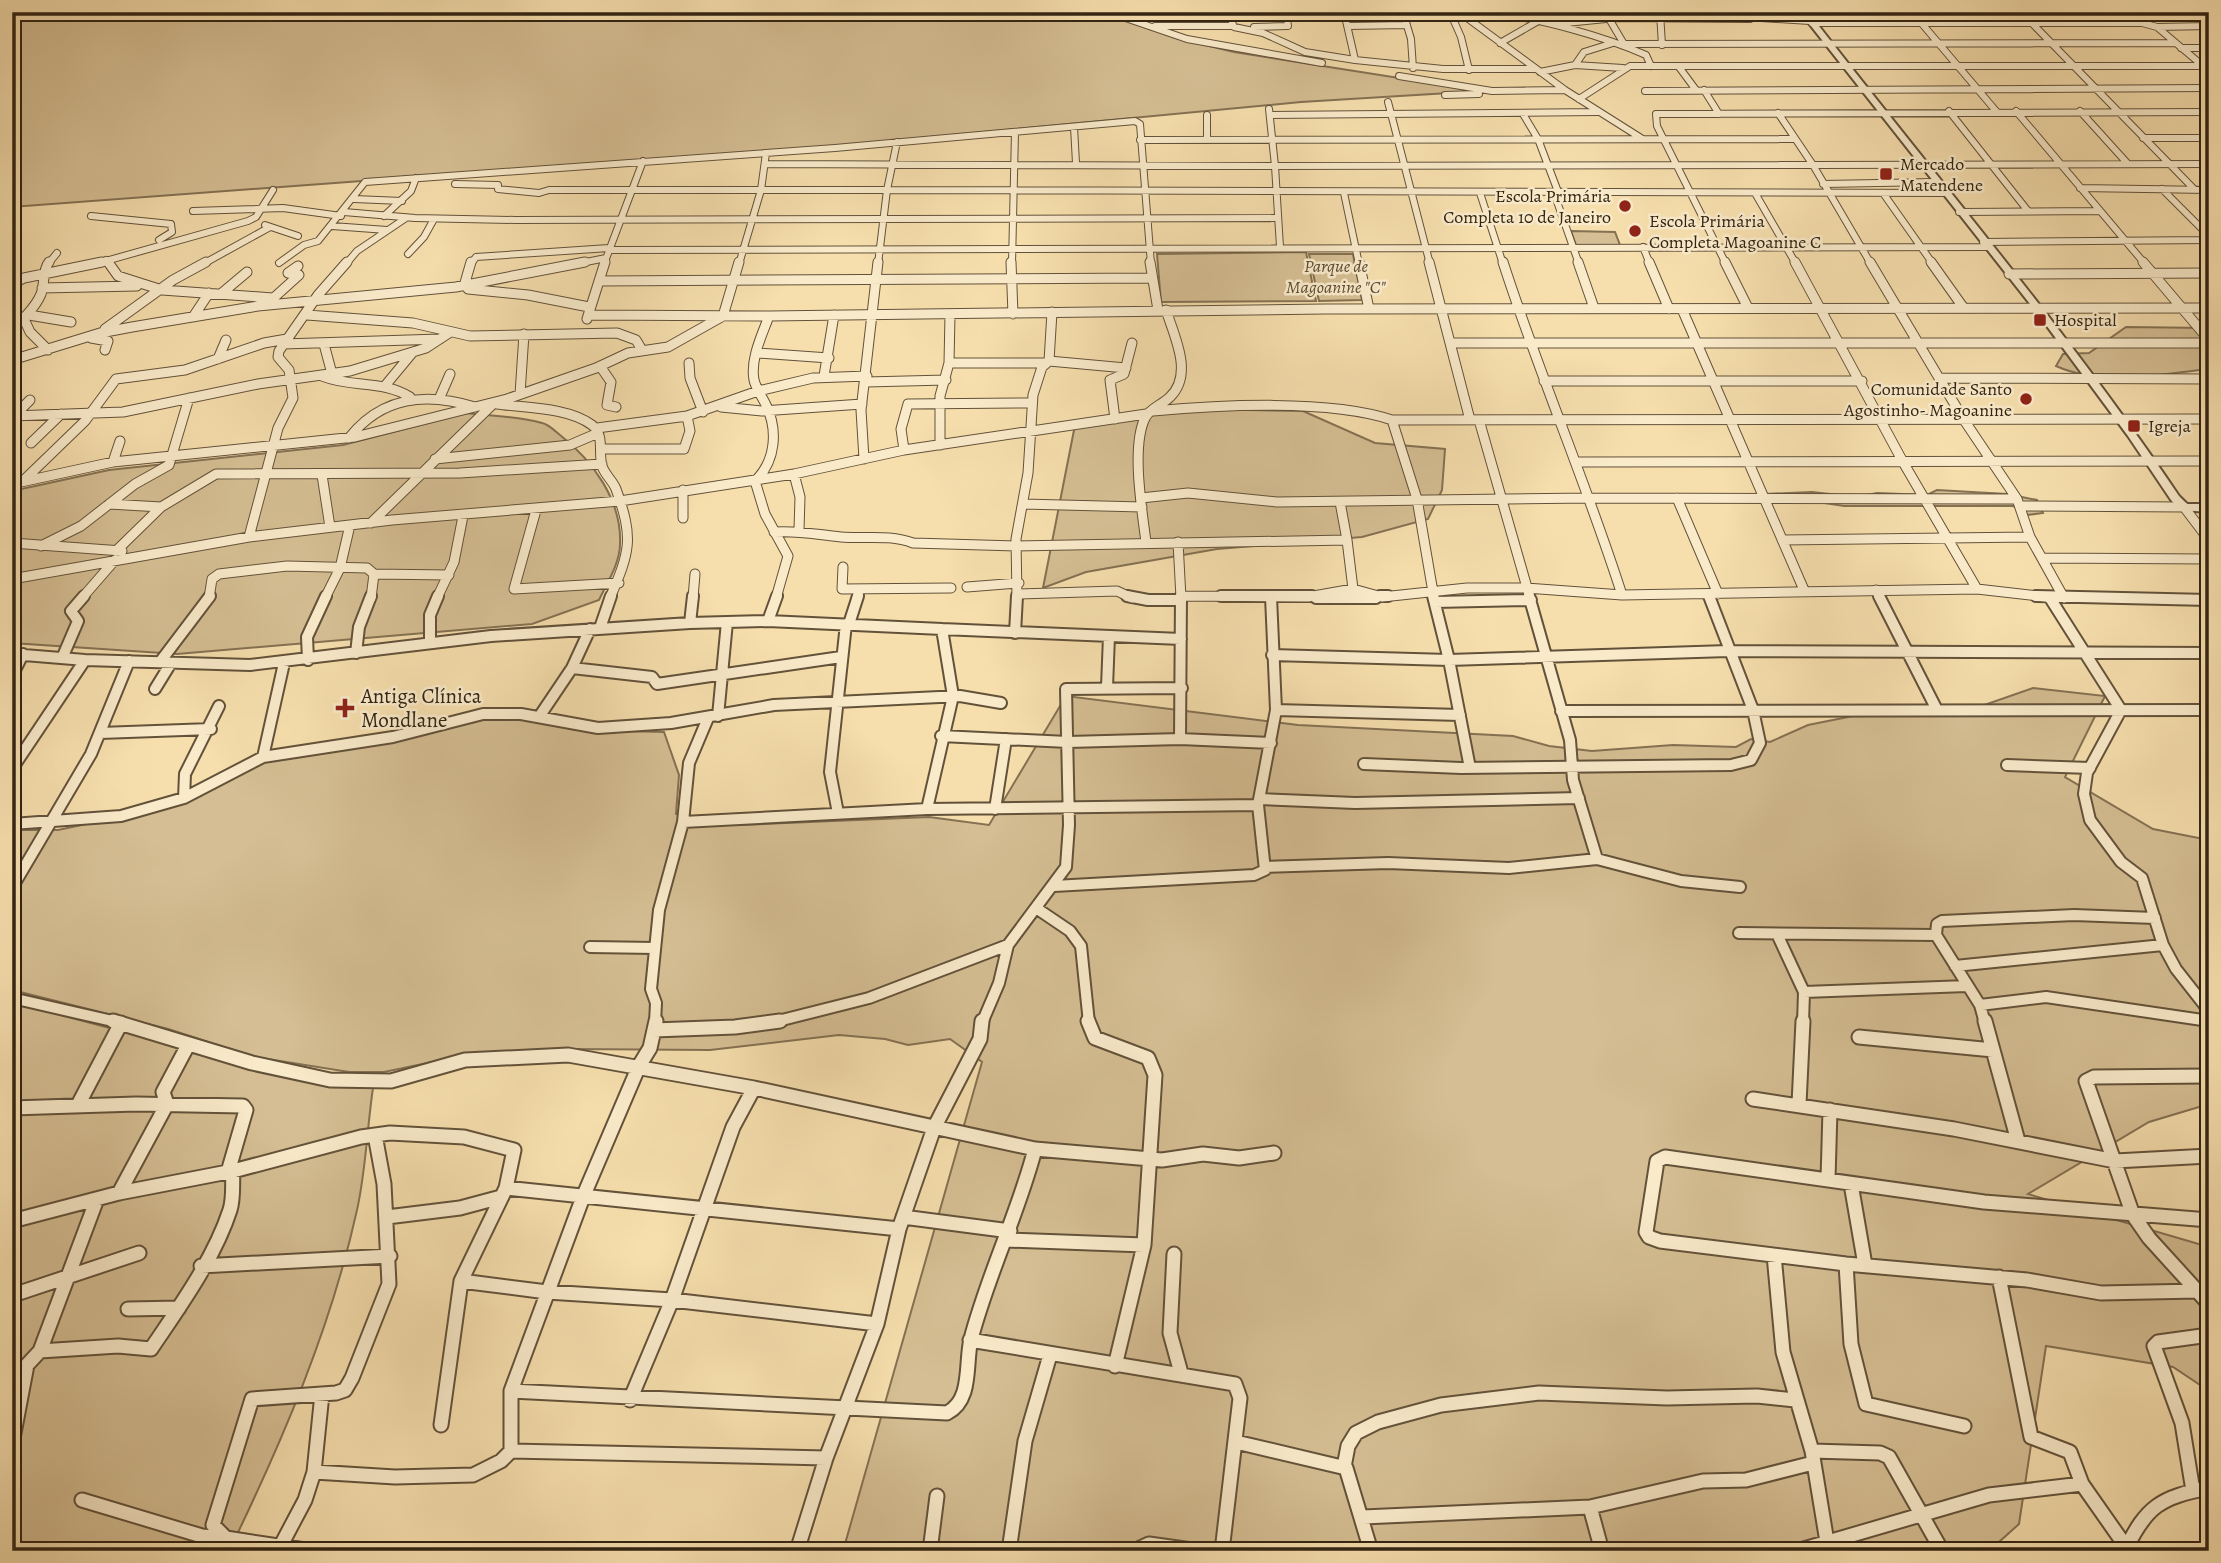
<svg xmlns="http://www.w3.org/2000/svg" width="2221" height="1563" viewBox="0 0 2221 1563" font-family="Alegreya,serif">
  <rect width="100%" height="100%" fill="#f6dead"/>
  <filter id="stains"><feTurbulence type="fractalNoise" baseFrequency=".00286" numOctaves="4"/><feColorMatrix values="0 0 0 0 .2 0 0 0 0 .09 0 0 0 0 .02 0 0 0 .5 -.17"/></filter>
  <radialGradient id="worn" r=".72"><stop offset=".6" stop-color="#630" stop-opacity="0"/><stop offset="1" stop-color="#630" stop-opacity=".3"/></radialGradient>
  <path fill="#d5be93" stroke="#847153" stroke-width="2" d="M12 12H1104L1176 38 1234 52 1482 91 1301 102 846 145 12 207Z
    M1571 231 1615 232 1620 245H1576Z
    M1306 252 1316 301 1161 302 1157 254Z
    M1309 254H1353L1362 300 1319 301Z
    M2126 327 2209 328V369C2159 374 2103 387 2056 366L2063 354 2089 353Z
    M1197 409 1303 411 1375 443 1445 449 1442 490 1428 519 1362 537 1217 549 1086 572 1043 588 1075 425Z
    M466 413C491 416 518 416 542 423 548 424 554 430 560 435 592 460 622 500 620 544 620 563 607 583 599 600L532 624 177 654 12 643V491L109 470 343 445Z
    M1937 490 2007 494 2037 500 2043 513 2027 515 2013 506H1844L1765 494 1812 492 1857 497 1877 493 1927 495Z
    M2033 688 2105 696 2065 777 2153 829 2209 840V1104L2149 1122 2028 1194 2209 1247V1391L2173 1367 2046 1346 2019 1524 1989 1551H843L982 1062 950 1039 908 1045 885 1039 839 1035 710 1050 571 1049 442 1060 384 1072H349L255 1057 168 1029 12 990V830H58L167 807 207 792 219 782 266 758 462 719 521 718 576 730 664 732 679 775 676 814 739 825 929 817 989 825 1066 696 1298 725 1513 736 1549 746 1592 751 1673 745 1736 747 1751 739 1770 742 1808 725 1858 715 1973 709Z
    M12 1002 252 1066 373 1088C367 1128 366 1170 357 1210 331 1328 282 1442 229 1551H12Z"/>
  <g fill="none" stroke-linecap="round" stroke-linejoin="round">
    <g stroke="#63523a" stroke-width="8">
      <path id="minor-far3" d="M1108 12 1187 39 1322 63
        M1228 12 1234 27 1263 33 1305 52 1355 60 1443 69H1535
        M1344 12 1355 60
        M1403 12 1411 39 1413 68
        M1450 12 1461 37 1469 70
        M1459 12 1565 90 1641 138
        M1496 12C1547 22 1598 34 1646 55L1651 66
        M1912 12 1996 111
        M2021 12 2195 190
        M2130 12 2142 23 2157 27 2209 71
        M2207 12 2209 14
        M1660 13 1662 45
        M1608 17 1624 44
        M1746 17 1810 21
        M1812 23H2142
        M1556 24 1616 18 1750 19
        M1155 26H1232
        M1348 26 1407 25
        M1254 27 1288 26 1286 12
        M2157 27 2209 26
        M1500 43 1540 20
        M1621 44 2175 43
        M2181 48H2209
        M1575 65 1584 52 1613 43
        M1679 67 1696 90
        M1540 72 1575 65 1623 68
        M1399 76 1492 91 1565 90
        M1704 90 1719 114
        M1645 91 2209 88
        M1445 95 1479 94
        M1579 99 1630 66H2203
        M1388 102 1430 264
        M1949 111 2028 211
        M2016 111 2145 264
        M2080 111 2128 164
        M1778 113 1813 165
        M1523 114 1538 139 1557 189 1554 193 1579 264
        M1207 115V140
        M1270 115 1598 112
        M1074 127 1076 163
        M2143 138H2209
        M1140 140 1795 139
        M897 142 887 190 1944 193
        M765 164 1275 166 1269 109
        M455 184 498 185V189L539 193 549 190H887L878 264
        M1823 184 1935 182
        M2080 188 2209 190
        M2162 189 2209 236
        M1344 193 1359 264
        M1480 193 1503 264
        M1755 193 1796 264
        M1883 193 1933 264
        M354 199 402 201
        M193 211 283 208 341 216
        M344 212 415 218 516 220 1276 218
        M1959 212 2099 211
        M91 216 171 224 172 232 159 240
        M384 216 411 191 416 178
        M265 225 298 236
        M332 226 387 230
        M1983 242 2209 240
        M1280 247 1275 166 1813 165
        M1643 247 1650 264
        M609 250 1987 247
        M408 254 424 237 434 219
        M106 260 109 264
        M279 263 304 245 318 241 365 182 835 148 1135 121 1140 124 1151 264
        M48 264 57 253
        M95 264 248 221 256 217 273 190
        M203 264 270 227
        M346 264 357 251 406 218
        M471 264 476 257 609 248
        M576 264 606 258
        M604 264 643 161
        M739 264 761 190 766 153
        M1012 264 1015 132
        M1726 264 1657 126 1656 114 2209 112
        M1871 264 1813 165 2209 164"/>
    </g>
    <g stroke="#63523a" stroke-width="11">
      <path id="minor-far2" d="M108 262 118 276 162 290 273 298
        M1011 262 1013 314
        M1150 262 1158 310
        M1359 262 1369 309
        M1429 262 1470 420
        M1503 262C1539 374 1586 482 1622 595
        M1578 262 1594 308
        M1649 262 1669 309
        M1725 262 1748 308
        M1795 262 1903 462 1977 589
        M1870 262 1964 420 2017 499 2030 537 2064 598
        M1931 262 1963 307
        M2143 262 2209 340
        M2009 274 2209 273
        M599 281 1152 278
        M12 284 24 278 102 262
        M464 286 471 262
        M42 288 137 286
        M468 289 528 295 589 307
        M222 293 247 272
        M268 303 299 275 288 273 298 266
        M1682 309 1804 590
        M29 315 71 322
        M307 315 413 323 470 336 617 333 636 340 642 350
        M589 315 769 316 1325 309 2209 308
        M769 316C762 335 750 359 754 380 756 389 762 396 766 405 778 430 776 461 755 481L765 514 788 556 776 598
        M193 317 209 293
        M24 319 30 332 48 350
        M587 319 605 262
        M12 329C23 319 35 308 41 294 45 284 42 271 49 262
        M105 329 173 280 206 262
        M91 338 108 341 105 350
        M1451 343H2209
        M283 344 440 339
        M324 344 332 374
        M758 353 829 358
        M218 359 226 340
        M12 360 100 333 132 327 258 306 456 287 585 262
        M1049 361 1126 368
        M689 363 690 378 703 412
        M949 363H1044
        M600 366 611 382 607 405 616 407
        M322 376C351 388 383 380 410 397
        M824 376 834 315
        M1939 378 2209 379
        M1544 381H1862
        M866 382 946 380
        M384 387 413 352
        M520 394 524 334
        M440 397 450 374
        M497 404C525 408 568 407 592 425 605 435 598 452 602 466 605 475 613 481 616 489 634 539 630 551 610 598
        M721 407 762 411 862 404
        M1153 411C1219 405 1330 399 1392 420
        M12 416 123 412 258 384 350 371 426 348 449 333
        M14 416 30 400
        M1115 419 1110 380 1124 374 1132 343
        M1479 420 1530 598
        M597 428 687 416 758 391 813 378 867 376
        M349 438C382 396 426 392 475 407
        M31 443 61 414
        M940 445V396L949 363 950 315
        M603 449H684L690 431 687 416
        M904 450 901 429 908 404 1030 403
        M435 459 570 445 598 433
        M864 459 861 410 878 262
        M113 462 120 441
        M1576 462 2209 461
        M794 474 800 497 799 530
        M322 475 330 527
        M23 481 85 421 116 379 185 370 264 343 287 339
        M12 484 113 462 355 437 507 399 596 368 628 353 668 347 723 316 739 262
        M683 490V518
        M1141 498 1188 493 1277 502 1591 498 2017 499
        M1677 498 1718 594
        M1340 502 1347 540
        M109 504 161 507
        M1023 504 1142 507
        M2020 506 2184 507 2209 540
        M536 510 514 589 619 583
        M371 523 493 404
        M774 532C798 530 818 535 841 537 866 539 889 534 913 543L1016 546 1347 540 1353 589
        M249 537 278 428 293 398 289 370 278 357 279 351 318 295 347 262
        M1782 540 2030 537
        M1146 542C1142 510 1131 447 1145 418 1150 408 1162 405 1170 397 1194 374 1174 336 1166 310
        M1178 542 1181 598
        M12 543 122 551
        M41 546 81 526 135 484 169 465 189 398
        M116 551 161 507 216 474 460 473 602 464
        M2043 558 2209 559
        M843 567 842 589 951 588
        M12 579 249 537 392 520 620 501 794 474 904 450 1146 414
        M967 587 1019 583
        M1876 590 1880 598
        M1019 594 1117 591 1132 598
        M1708 594 1710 598
        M1181 596 1308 597 1353 589 1382 597 1467 588H1526L1622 595 1977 589 2055 598
        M82 598 115 560
        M209 598 212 579 219 574 287 566 367 568 374 574 449 575
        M325 598 340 568 350 525
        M371 598 374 574
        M437 598 454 562 463 516
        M693 598 695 574
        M857 598 860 589
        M1017 598 1016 539 1028 473 1033 395 1042 367 1049 361 1052 312
        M1316 598H1376
        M1434 598 1417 499 1392 420 2209 419"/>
    </g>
    <g stroke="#63523a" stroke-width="14">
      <path id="minor-far1" d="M1127 596 1148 600H1181
        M1221 596H1312
        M1380 596H1388
        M1433 596 1449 660 1728 651 2209 653
        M1529 596 1570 740 1573 780 1597 859
        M1879 596 1937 710
        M2036 596 2209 600
        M1316 598H1376
        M2050 598 2121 710 2087 773 2084 794 2090 820 2121 862 2142 878 2163 945 2176 969 2209 1011
        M1435 602 1531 600
        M768 621 777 596
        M690 623 693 596
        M849 624 858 596
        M600 628 611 596
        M1015 633 1017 596
        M1181 639 942 629 953 696 927 809 1258 805
        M430 643V615L438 596
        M356 653 359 627 371 596
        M12 654 85 660 250 665 491 636 690 623 768 621 942 629
        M1272 655 1449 660 1470 768
        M63 656 78 621 71 611 84 596
        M308 660 307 637 326 596
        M160 662 210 596
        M572 668 652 677 657 684 841 657
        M12 676 23 654
        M1107 687 1109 636
        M155 689 171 663
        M1276 710 1460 715
        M1561 711 2209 710
        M718 716 727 622
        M539 717 572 668 590 629
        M100 733 211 729
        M941 736 1068 742 1180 739 1271 743
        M1180 739 1181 596
        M263 757 284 663
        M1364 764 1461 768 1731 765 1751 760 1760 743 1753 710 1709 596
        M2007 765 2090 768
        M12 769 85 660
        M184 798 185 774 219 706
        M1259 799 1355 803 1579 798
        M995 809 1006 739
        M838 813 830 772 846 624
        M683 822 927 809
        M12 824 121 816 184 798 263 757 393 737 483 714H521L598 728 671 723 774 705 960 696 1001 703
        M1266 867 1388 863 1509 868 1597 859 1681 881 1740 887
        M1054 886 1254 875 1265 870 1258 805 1276 710 1271 597
        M12 888 91 754 129 661
        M1036 908 1070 931 1081 946 1089 1023
        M1739 933 1936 935
        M1777 934 1804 992 1803 1023
        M590 947 655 948
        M1955 966 2163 945
        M1804 992 1967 986
        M12 998 121 1023
        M1980 1005 2046 997 2209 1021
        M655 1023 656 1003 651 989 659 910 683 822 689 763 708 718
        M770 1023 869 998 1008 945
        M982 1023 999 983 1008 945 1066 867 1069 825 1066 689 1182 688
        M1985 1023 1980 1005 1936 935 1937 924 1942 921 2074 915 2155 918"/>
    </g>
    <g stroke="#63523a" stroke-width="17">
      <path id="minor" d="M113 1021 252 1063 330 1080 391 1081 465 1060 568 1055 754 1088 1035 1149 1162 1160 1203 1154 1239 1158 1274 1153
        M1088 1021 1095 1038 1148 1058 1155 1075 1144 1245 1115 1366
        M1985 1021 2018 1141
        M654 1030 735 1027 780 1021
        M1859 1037 1993 1050
        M2209 1076 2094 1077 2086 1081 2133 1215 2149 1238 2209 1304
        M1753 1099 1954 1129 2115 1161 2209 1156
        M1799 1104 1803 1021
        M78 1105 121 1023
        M12 1108 136 1104 243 1106 246 1110 228 1172
        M1828 1179 1830 1110
        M1851 1184 1865 1265
        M506 1188 899 1229
        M119 1193 167 1104 163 1092 188 1045
        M387 1217 460 1208 501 1197
        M903 1217 1010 1231
        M12 1221 119 1193 233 1171 361 1137 390 1133 464 1137 514 1150 506 1188 461 1281 441 1425
        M1007 1240 1144 1245
        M1174 1254 1170 1333 1181 1373
        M1774 1255 1783 1352 1812 1451 1827 1542
        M1846 1264 1851 1344 1866 1404 1964 1426
        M201 1266 390 1256
        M1999 1277 2031 1437 2070 1452 2082 1484 2129 1551
        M461 1281 547 1292 672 1300 877 1324
        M2198 1291 2101 1293 2027 1280 1846 1264 1660 1241 1649 1237 1646 1232 1657 1161 1665 1157 1984 1202 2209 1220
        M13 1295 139 1253
        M128 1309 179 1308
        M970 1340 1235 1384 1240 1398 1222 1551
        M40 1351 118 1346 151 1349C180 1306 214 1259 230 1210 234 1198 232 1183 233 1171
        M511 1391 583 1197 639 1066 650 1048 656 1021
        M630 1400 672 1300 733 1127 754 1088
        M1236 1442 1346 1468 1371 1551
        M12 1444 27 1365 40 1351 97 1199
        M511 1451 826 1458
        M1812 1451 1880 1453 1889 1457 1942 1551
        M1344 1467 1348 1446 1356 1433 1378 1422 1441 1405 1539 1393 1667 1398 1757 1396 1795 1400
        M314 1472 395 1477 473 1475 501 1461 511 1451V1391L947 1413C973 1400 965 1363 971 1339 988 1274 1018 1214 1035 1149
        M2193 1491 2182 1423 2154 1346 2158 1342 2209 1335
        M82 1500 202 1536 226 1538
        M1590 1507 1602 1551
        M1363 1517 1590 1507 1703 1481 1746 1480 1813 1463
        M278 1551 305 1500 314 1472 322 1394
        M312 1551 226 1538 213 1525 252 1399 336 1393 345 1390 352 1378 389 1284 384 1184 375 1135
        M797 1551 826 1458 877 1324 899 1229 934 1128 980 1039 982 1021
        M930 1551 937 1496
        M1009 1551 1025 1441 1050 1355
        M1134 1551 1149 1544 1199 1551
        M1797 1551 1989 1495 2082 1484
        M2125 1551C2146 1506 2161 1497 2209 1488"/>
    </g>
    <g stroke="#63523a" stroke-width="4">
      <path id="tertiary" d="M1800 12H1808C1932 173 2065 327 2179 496L2187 504H2209V512L2180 510 2171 500 2128 436 2038 314Z"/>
    </g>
    <use href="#minor-far3" stroke="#f9eaca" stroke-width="6"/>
    <use href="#minor-far2" stroke="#f9eaca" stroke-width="9"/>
    <use href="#minor-far1" stroke="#f9eaca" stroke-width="10"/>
    <use href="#minor" stroke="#f9eaca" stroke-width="13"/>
    <use href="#tertiary" fill="#f9eaca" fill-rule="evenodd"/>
  </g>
  <g fill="#8f2418" stroke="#f9eaca" stroke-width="2.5">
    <rect x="1879" y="167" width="14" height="14" rx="3.5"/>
    <circle cx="1625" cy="206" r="7"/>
    <circle cx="1635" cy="231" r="7"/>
    <rect x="2033" y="313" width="14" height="14" rx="3.5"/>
    <circle cx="2026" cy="399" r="7"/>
    <rect x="2127" y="419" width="14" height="14" rx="3.5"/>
    <path d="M341.5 697.5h7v7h7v7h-7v7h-7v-7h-7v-7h7z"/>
  </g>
  <g text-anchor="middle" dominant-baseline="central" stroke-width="5" stroke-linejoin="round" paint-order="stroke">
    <g font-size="18" fill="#322413" stroke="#f9eaca" text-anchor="start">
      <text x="1900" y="164">Mercado<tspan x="1900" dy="21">Matendene</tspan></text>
      <text x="1611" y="196" text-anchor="end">Escola Primária<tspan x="1611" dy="21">Completa 10 de Janeiro</tspan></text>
      <text x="1649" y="221">Escola Primária<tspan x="1649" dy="21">Completa Magoanine C</tspan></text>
      <text x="2054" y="320">Hospital</text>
      <text x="2012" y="389" text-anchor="end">Comunidade Santo<tspan x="2012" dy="21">Agostinho- Magoanine</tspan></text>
      <text x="2148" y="426">Igreja</text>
    </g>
    <g font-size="18" font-style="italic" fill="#5b4a33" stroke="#f9eaca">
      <text x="1336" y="266">Parque de<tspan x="1336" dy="21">Magoanine "C"</tspan></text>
    </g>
    <g font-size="21" fill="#322413" stroke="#f9eaca" text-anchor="start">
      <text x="361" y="696">Antiga Clínica<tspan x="361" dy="24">Mondlane</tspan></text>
    </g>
  </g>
  <rect width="2221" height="1563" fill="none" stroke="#f6dead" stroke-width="42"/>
  <rect x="14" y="14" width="2193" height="1535" fill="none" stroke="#322413" stroke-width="3.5"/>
  <rect x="21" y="21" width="2179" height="1521" fill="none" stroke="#322413" stroke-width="2"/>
  <rect width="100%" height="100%" filter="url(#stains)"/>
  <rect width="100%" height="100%" fill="url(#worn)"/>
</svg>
